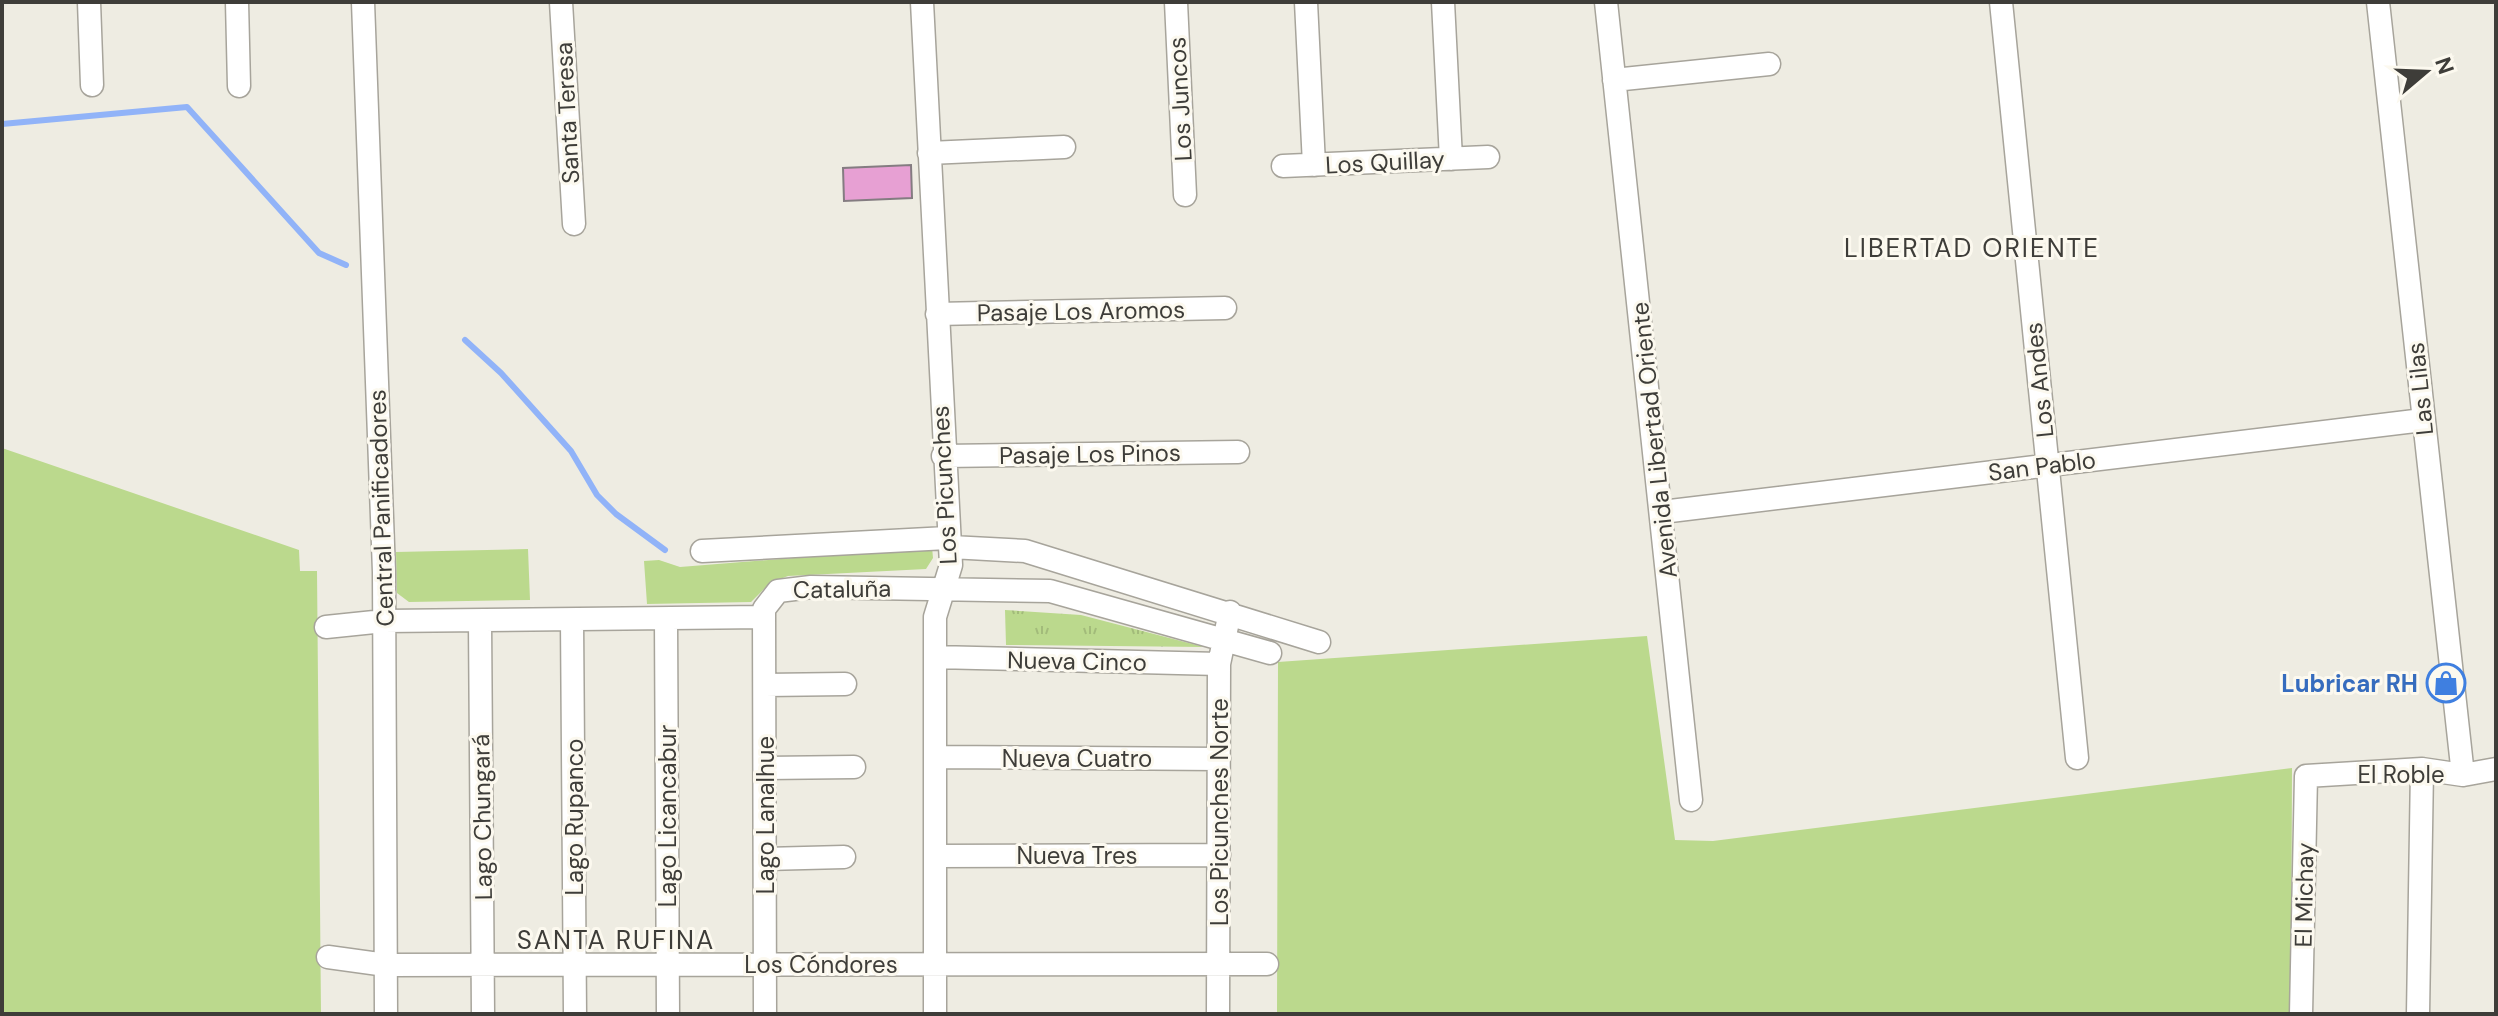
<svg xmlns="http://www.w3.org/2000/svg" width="2498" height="1016" viewBox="0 0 2498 1016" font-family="'DM Sans',sans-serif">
  <defs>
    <pattern id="park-tufts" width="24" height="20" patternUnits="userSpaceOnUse" patternTransform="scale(2)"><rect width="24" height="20" fill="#bbd98d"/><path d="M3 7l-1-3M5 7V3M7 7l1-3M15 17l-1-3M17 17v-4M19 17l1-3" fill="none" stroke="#a2bb7a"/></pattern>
  </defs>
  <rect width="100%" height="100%" fill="#eeece2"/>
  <path fill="#bbd98d" d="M2 448 299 550 300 571H317L321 1014H2Z
    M932 547 933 558 926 569 788 576 770 583 751 602 647 604 644 561 659 560 680 567Z
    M528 549 530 600 409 602 397 593 396 552Z
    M1647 636 1675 840 1713 841 2292 768 2291 1014H1277L1278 662Z"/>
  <path fill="url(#park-tufts)" d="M1005 610 1081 615 1204 647 1006 645Z"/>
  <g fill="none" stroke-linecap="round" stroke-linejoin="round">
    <path stroke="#91b3f8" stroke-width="6" d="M2 124 187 107 319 253 346 265
      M465 340 501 373 571 451 597 495 616 514 665 550"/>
  </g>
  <path fill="#e7a0d3" stroke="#847c81" stroke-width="2" d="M911 165 912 198 844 201 843 168Z"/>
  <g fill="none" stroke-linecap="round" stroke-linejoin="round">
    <g stroke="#a7a49b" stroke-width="25">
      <path id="street" d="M89 2 92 85
        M237 2 239 86
        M363 2 384 572 386 1014
        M561 2 574 224
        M922 2 951 565 935 617V1014
        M1176 2 1185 195
        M1306 2 1314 165
        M1443 2 1451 159
        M1606 2 1691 800
        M2001 2 2077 758
        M2378 2 2463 775
        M1614 80 1769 64
        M929 153 1064 147
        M1283 166 1488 157
        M937 314 1225 308
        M943 456 1238 452
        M1662 512 2423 420
        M951 547 1025 551 1319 642
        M702 551 947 538
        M666 619 668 1014
        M572 620 575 1014
        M480 621 483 1014
        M326 627 384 621 764 617
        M935 657 1219 664
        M765 685 845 684
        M935 757 1219 759
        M765 768 854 767
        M935 856 1219 855
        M765 859 844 857
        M328 957 386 965 1267 964
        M765 1014 764 609 778 591 811 587 1050 591 1270 653
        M1218 1014 1219 664 1230 612
        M2301 1014 2306 776 2422 769 2463 775 2496 769
        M2418 1014 2422 769"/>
    </g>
    <use href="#street" stroke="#fff" stroke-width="22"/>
  </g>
  <defs>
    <g id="shop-ring" transform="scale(2)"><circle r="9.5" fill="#fcf9ef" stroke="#3f7fe0" stroke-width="1.5"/><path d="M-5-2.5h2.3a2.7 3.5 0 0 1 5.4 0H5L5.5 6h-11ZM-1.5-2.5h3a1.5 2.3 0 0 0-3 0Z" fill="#3f7fe0"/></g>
  </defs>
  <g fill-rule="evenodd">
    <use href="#shop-ring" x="2446" y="683"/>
  </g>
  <g text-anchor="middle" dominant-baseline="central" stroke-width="6" stroke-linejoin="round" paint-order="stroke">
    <g font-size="24" fill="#3e3d39" stroke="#fcf9ef">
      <text transform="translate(1180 99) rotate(-93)">Los Juncos</text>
      <text transform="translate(567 113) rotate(-93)">Santa Teresa</text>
      <text transform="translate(1385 162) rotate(-3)">Los Quillay</text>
      <text transform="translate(1081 311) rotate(-1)">Pasaje Los Aromos</text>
      <text transform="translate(2039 380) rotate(-96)">Los Andes</text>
      <text transform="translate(2420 389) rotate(-96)">Las Lilas</text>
      <text transform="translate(1654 440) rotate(-96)">Avenida Libertad Oriente</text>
      <text transform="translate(1090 454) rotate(-1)">Pasaje Los Pinos</text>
      <text transform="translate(2042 466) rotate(-7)">San Pablo</text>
      <text transform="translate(944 485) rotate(-93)">Los Picunches</text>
      <text transform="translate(381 508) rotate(-92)">Central Panificadores</text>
      <text transform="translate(842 589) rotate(-1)">Cataluña</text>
      <text transform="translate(1077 661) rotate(1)">Nueva Cinco</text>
      <text x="1077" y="758">Nueva Cuatro</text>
      <text x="2401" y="774">El Roble</text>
      <text transform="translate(1219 812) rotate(-90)">Los Picunches Norte</text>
      <text transform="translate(765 815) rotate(-90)">Lago Lanalhue</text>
      <text transform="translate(667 816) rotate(-90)">Lago Licancabur</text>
      <text transform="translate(482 817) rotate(-91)">Lago Chungará</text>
      <text transform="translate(574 817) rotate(-90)">Lago Rupanco</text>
      <text x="1077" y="855">Nueva Tres</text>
      <text transform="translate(2304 895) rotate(-89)">El Michay</text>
      <text x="821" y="964">Los Cóndores</text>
    </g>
    <g font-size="24" font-weight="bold" fill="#366cbe" stroke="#fcf9ef" text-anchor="end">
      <text x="2418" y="683">Lubricar RH</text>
    </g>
    <g font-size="26" letter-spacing="2" fill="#3e3d39" stroke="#fcf9ef">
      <text x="1972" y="248">LIBERTAD ORIENTE</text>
      <text x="616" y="940">SANTA RUFINA</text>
    </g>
  </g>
  <rect width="2498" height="1016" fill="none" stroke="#3e3d39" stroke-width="8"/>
  <g transform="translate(2426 72) rotate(71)" stroke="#fcf9ef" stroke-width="6" paint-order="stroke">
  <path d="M0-6L14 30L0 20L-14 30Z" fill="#3e3d39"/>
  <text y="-12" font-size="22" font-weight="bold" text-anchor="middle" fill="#3e3d39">N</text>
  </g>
</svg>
